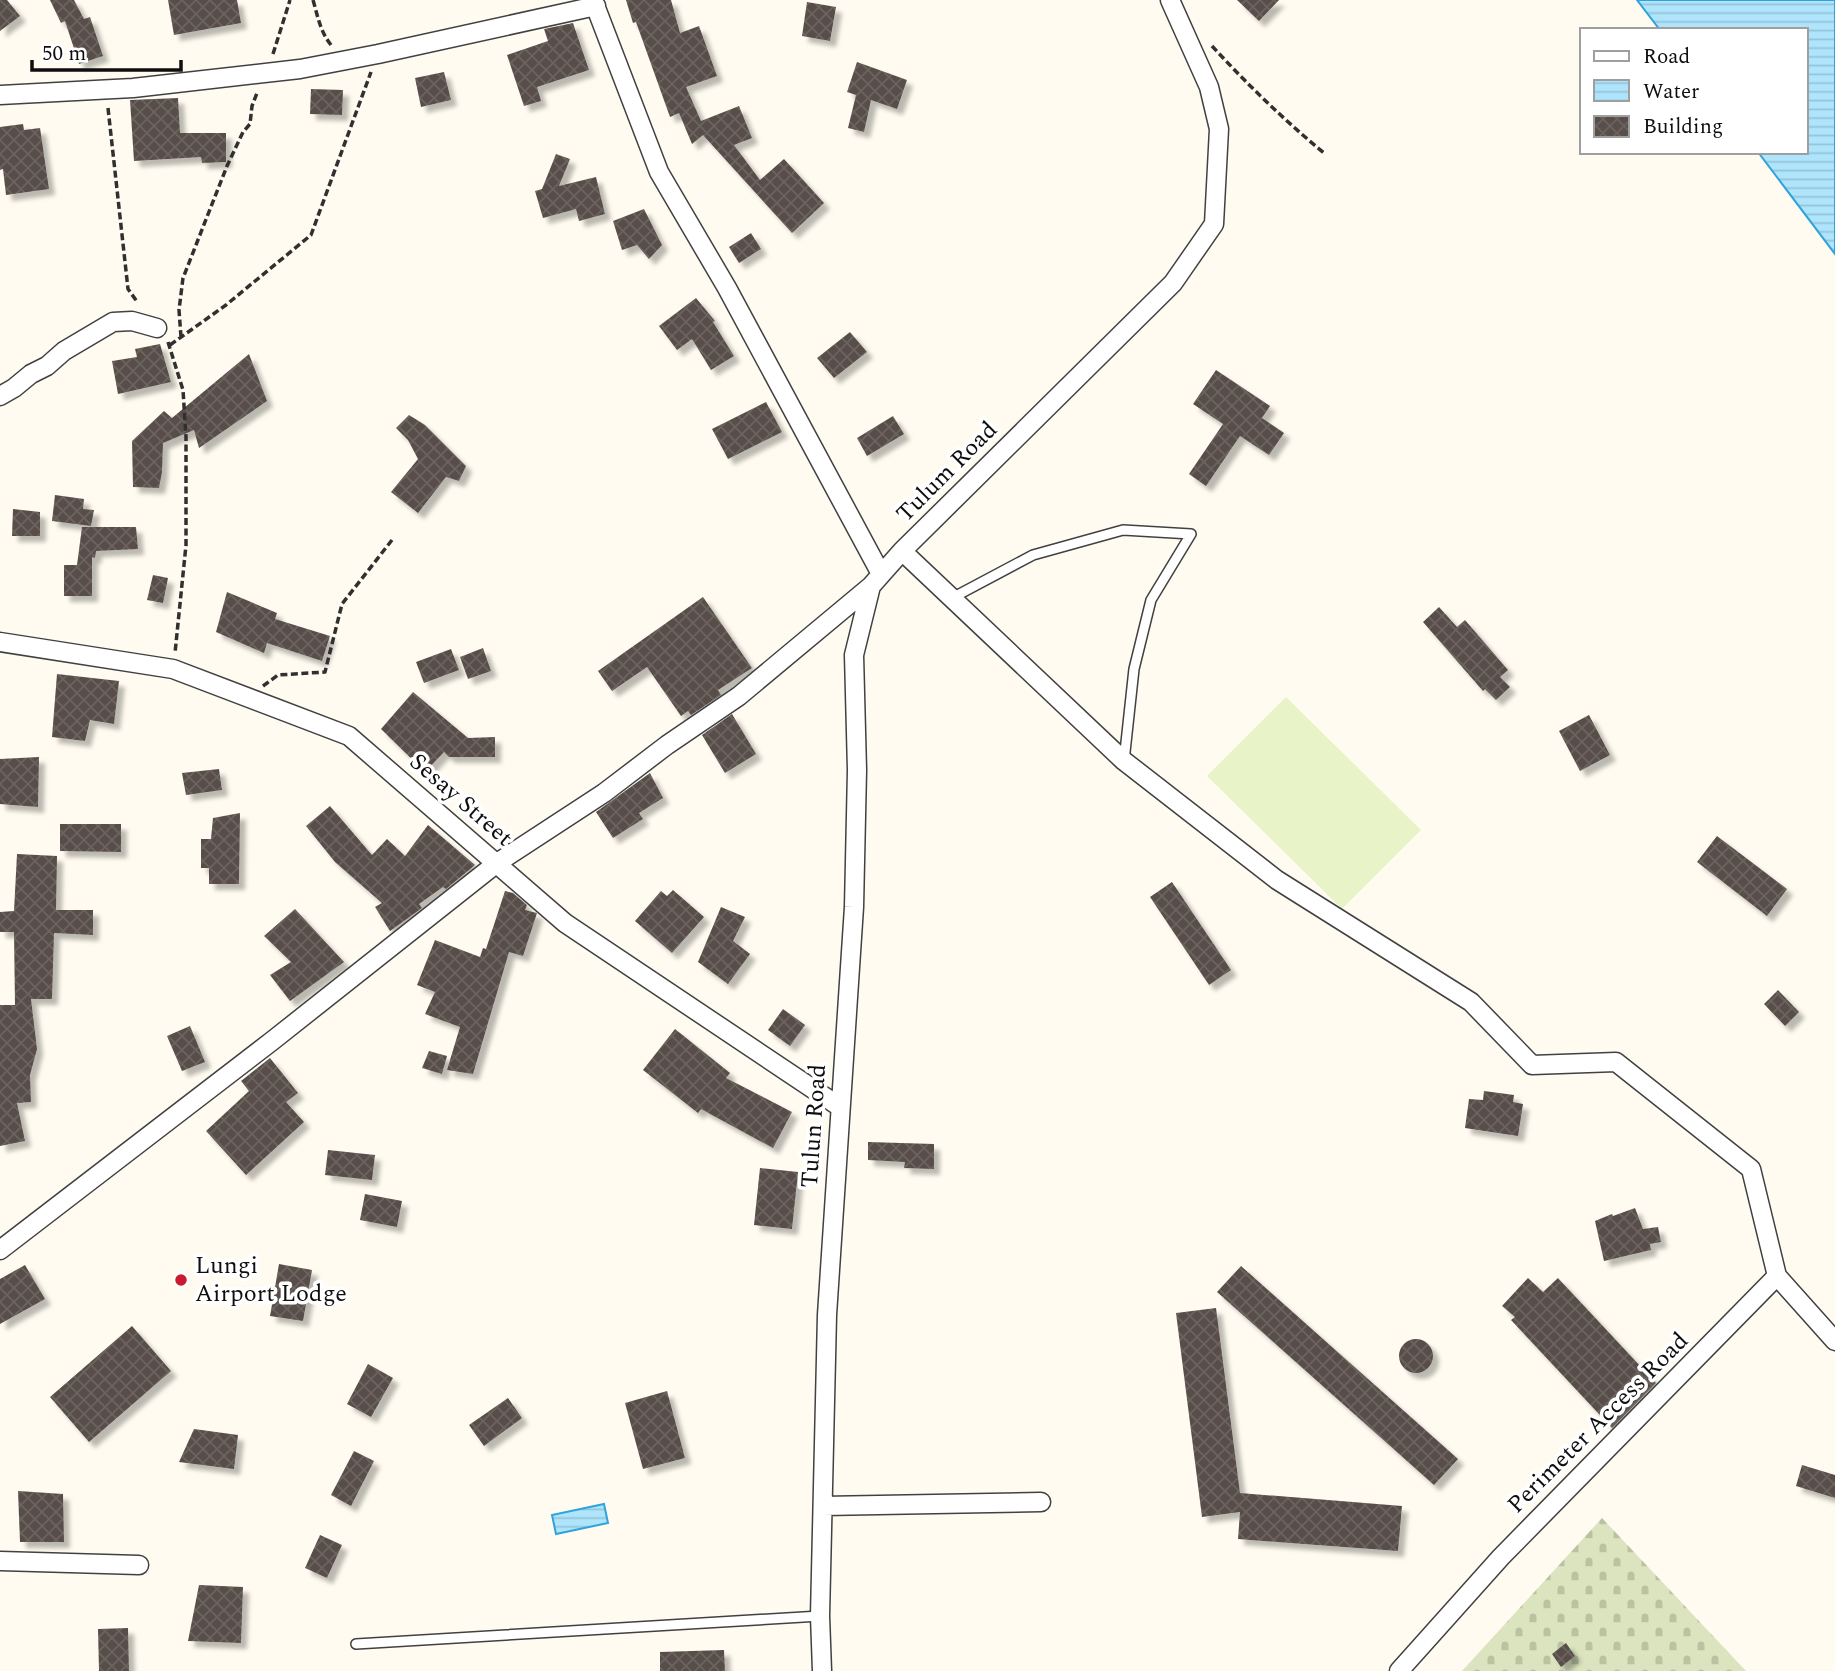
<svg xmlns="http://www.w3.org/2000/svg" width="1835" height="1671" viewBox="0 0 1835 1671" font-family="Spectral,serif">
  <defs>
    <pattern id="cemetery-stones" width="16" height="16" patternUnits="userSpaceOnUse" patternTransform="scale(1.75)"><rect width="16" height="16" fill="#dbe4be"/><path d="M2 7V4a2 2 0 0 1 4 0v3zM10 15v-3a2 2 0 0 1 4 0v3z" fill="#bbc2a2"/></pattern>
    <pattern id="water-rules" width="6" height="5" patternUnits="userSpaceOnUse" patternTransform="scale(1.75)"><rect width="6" height="5" fill="#afe5fc"/><path d="M0 2.5h6" fill="none" stroke="#95c3d7"/></pattern>
    <pattern id="building-cross-hatch" width="8" height="8" patternUnits="userSpaceOnUse" patternTransform="scale(1.75)"><rect width="8" height="8" fill="#584e4a"/><path d="M0 0l8 8M0 8l8-8" fill="none" stroke="#6b6360"/></pattern>
    <filter id="shadow"><feDropShadow dx="6" dy="6" stdDeviation="2" flood-color="#0004"/></filter>
  </defs>
  <rect width="100%" height="100%" fill="#fffbf0"/>
  <path fill="url(#cemetery-stones)" d="M1602 1518 1746 1671H1462Z"/>
  <path fill="#e8f4c8" d="M1286 697 1421 830 1342 909 1207 776Z"/>
  <path fill="url(#water-rules)" stroke="#2fa4da" stroke-width="2" d="M1637 0H1835V254L1758 152H1805V30H1660Z
    M604 1504 608 1523 556 1534 552 1515Z"/>
  <path fill="url(#building-cross-hatch)" filter="url(#shadow)" d="M0 0H7L20 16 0 31Z
    M50 0H74L84 19 90 17 103 56 79 64 65 21 61 23Z
    M168 0H237L241 23 174 35Z
    M626 0H671L680 33 699 26 717 76 686 87 701 121 739 106 752 138 734 145 760 180 784 159 824 203 792 233 703 135 692 144 679 113 670 117 636 22 633 23Z
    M1237 0H1279L1259 21Z
    M807 2 836 7 830 41 802 36Z
    M573 23 589 70 537 87 541 101 524 106 507 55 548 41 544 29Z
    M857 62 907 80 897 109 871 100 864 132 848 128 856 95 847 92Z
    M444 72 451 100 421 107 415 78Z
    M311 89 343 90 342 115 310 114Z
    M178 98 180 133H226V162L202 163 201 157 134 161 130 100Z
    M23 124 24 130 40 128 49 189 6 195 3 169 0 170V127Z
    M556 154 570 159 559 186 596 177 605 214 579 221 576 209 543 218 535 191 542 189Z
    M644 209 662 245 649 259 637 245 622 250 613 221Z
    M751 233 761 249 739 263 729 247Z
    M696 298 715 321 713 322 734 356 711 370 692 339 677 350 659 326Z
    M850 332 867 352 834 378 817 358Z
    M160 344 171 382 118 394 112 361 137 357 135 349Z
    M249 354 267 401 199 448 194 430 163 443 162 472 159 488 133 487 132 441 164 411 172 418Z
    M1216 370 1270 406 1262 418 1284 433 1269 455 1240 436 1206 486 1189 474 1223 424 1193 404Z
    M766 402 782 432 728 459 712 429Z
    M409 415 425 425 466 466 459 481 446 477 418 513 391 492 418 459 408 440 396 428Z
    M893 416 904 434 867 456 857 438Z
    M55 495 84 499 83 509 94 510 91 526 52 521Z
    M13 509 40 512V536H12Z
    M82 527H136L138 549 96 551 95 558 92 557V596H64V565H77Z
    M153 575 168 578 163 603 147 600Z
    M227 592 277 613 275 619 330 636 322 661 267 643 264 653 216 632Z
    M703 597 752 668 718 690 721 695 691 715 688 711 681 716 647 667 612 691 598 671Z
    M1439 607 1457 627 1465 620 1508 670 1500 677 1510 687 1496 700 1485 689 1483 691 1423 622Z
    M483 648 491 671 468 679 460 657Z
    M451 649 459 670 424 683 416 662Z
    M57 674 119 681 114 724 90 720 85 741 52 737Z
    M413 692 468 738 495 737V757H449L444 752 425 772 381 729Z
    M732 714 756 754 725 773 702 735Z
    M1589 715 1610 755 1580 771 1559 731Z
    M39 757 38 807 0 804V759Z
    M219 769 222 790 186 795 182 773Z
    M650 773 663 798 639 813 643 819 613 838 596 812Z
    M330 806 372 855 387 839 405 856 428 825 475 865 446 889 443 887 419 904 422 908 390 931 375 907 382 903 335 862 306 826Z
    M240 813 239 884H209V868H201V839H211L213 818Z
    M60 824H121V852L60 851Z
    M1717 836 1787 889 1767 916 1697 862Z
    M17 854 57 856 56 910H93V935L54 933 52 999H31L37 1049 30 1075 31 1102 17 1103 25 1141 0 1146V1005H15L14 932H0V912L14 911Z
    M1172 882 1231 970 1209 985 1150 897Z
    M673 890 704 917 672 953 635 921 661 891 667 896Z
    M505 891 513 893 527 905 525 910 537 913 523 956 509 952 473 1074 447 1070 460 1027 425 1014 435 992 417 985 435 940 480 957 483 948 486 949Z
    M721 907 745 917 733 941 750 954 728 984 698 962Z
    M295 909 344 962 290 1001 270 975 291 962 264 936Z
    M1778 990 1799 1012 1785 1026 1764 1004Z
    M783 1009 805 1025 790 1046 768 1030Z
    M190 1026 205 1062 182 1071 167 1036Z
    M675 1029 730 1073 726 1078 792 1112 773 1148 701 1109 698 1113 643 1070Z
    M429 1051 447 1056 442 1074 422 1068Z
    M270 1058 298 1093 286 1102 304 1122 246 1175 206 1131 249 1091 241 1081Z
    M1484 1091 1514 1095 1513 1102 1523 1104 1518 1136 1465 1128 1469 1099 1483 1100Z
    M868 1142 934 1144V1169L904 1168 905 1162 868 1160Z
    M328 1150 375 1155 372 1180 325 1175Z
    M760 1168 798 1172 792 1229 754 1225Z
    M365 1194 402 1201 397 1227 360 1220Z
    M1635 1208 1643 1229 1658 1227 1661 1242 1650 1244 1651 1250 1604 1261 1595 1221 1612 1214 1613 1216Z
    M279 1264 312 1270 303 1321 270 1316Z
    M25 1265 45 1299 0 1324V1279Z
    M1241 1266 1458 1459 1434 1485 1217 1292Z
    M1528 1278 1543 1292 1558 1278 1656 1383 1612 1428 1511 1320 1515 1317 1502 1306Z
    M1216 1308 1240 1493 1402 1506 1398 1551 1238 1539 1240 1512 1202 1517 1176 1313Z
    M132 1326 171 1371 89 1442 50 1397Z
    M1399 1356a17 17 0 1 1 34 0a17 17 0 1 1-34 0Z
    M368 1364 393 1378 371 1417 347 1404Z
    M667 1391 685 1458 643 1469 625 1403Z
    M508 1398 522 1418 484 1446 469 1425Z
    M194 1429 238 1435 234 1469 179 1462Z
    M354 1451 374 1461 351 1506 331 1495Z
    M1802 1465 1835 1475V1498L1796 1486Z
    M18 1491 63 1494 64 1542H20Z
    M320 1535 342 1545 327 1578 305 1568Z
    M199 1585 243 1587 241 1643 188 1641Z
    M128 1628 129 1671H99L98 1629Z
    M1566 1643 1575 1656 1561 1667 1552 1654Z
    M724 1650 725 1671H660V1652Z"/>
  <g fill="none" stroke-linecap="round" stroke-linejoin="round">
    <g stroke="#414141" stroke-width="12">
      <path id="lane" d="M952 598 1033 555 1123 530 1191 534 1151 600 1134 669 1124 761
        M356 1644 820 1616"/>
    </g>
    <g stroke="#414141" stroke-width="21">
      <path id="street" d="M593 0 659 172 727 288 881 574
        M0 95 133 88 300 69 378 54 596 6
        M0 396 14 388 31 374 47 366 64 351 113 322 132 321 157 328
        M902 551 1124 761 1277 880 1471 1002 1532 1065 1616 1062 1751 1169 1777 1276
        M0 642 173 669 349 736 565 923 840 1107
        M0 1250 272 1041 497 863 604 793 667 745 739 696 871 586 902 551 1173 283 1214 224 1219 129 1209 87 1170 0
        M823 1506 1041 1502
        M0 1561 139 1565
        M822 1671 820 1616 827 1315 854 907 857 770 854 655 871 586
        M1399 1671 1501 1557 1777 1276 1835 1341"/>
    </g>
    <path stroke="#303030" stroke-width="3.5" stroke-dasharray="7 3.5" stroke-linecap="butt" d="M313 0C318 17 320 31 331 45
      M1212 46C1247 84 1284 120 1324 153
      M273 54 290 0
      M108 108 128 289 138 303
      M181 337 179 310 183 278 227 166 243 132 250 124 252 106 257 93
      M168 342 183 390 186 437V545L175 653
      M170 345 226 305 311 235 371 72
      M263 686 278 675 325 672 342 604 392 540"/>
    <use href="#lane" stroke="#fff" stroke-width="9"/>
    <use href="#street" stroke="#fff" stroke-width="18"/>
  </g>
  <circle fill="#cc1930" stroke="#fff" stroke-width="2.5" cx="181" cy="1280" r="7"/>
  <g text-anchor="middle" dominant-baseline="central" stroke-width="7" stroke-linejoin="round" paint-order="stroke">
    <g font-size="24" fill="#0e0e0e" stroke="#fff">
      <text transform="translate(947 472) rotate(-45)">Tulum Road</text>
      <text transform="translate(461 800) rotate(41)">Sesay Street</text>
      <text transform="translate(814 1126) rotate(-86)">Tulun Road</text>
      <text transform="translate(1598 1423) rotate(-45)">Perimeter Access Road</text>
    </g>
    <g font-size="24" fill="#0e0e0e" stroke="#fff" text-anchor="start">
      <text x="195" y="1266">Lungi<tspan x="195" dy="28">Airport Lodge</tspan></text>
    </g>
  </g>
  <rect x="1580" y="28" width="228" height="126" fill="#ffffff" stroke="#9f9f9f" stroke-width="2"/>
  <rect x="1594" y="51" width="35" height="10" fill="#ffffff" stroke="#9f9f9f" stroke-width="2"/>
  <text x="1643" y="63" font-size="21" fill="#0e0e0e">Road</text>
  <rect x="1594" y="80" width="35" height="21" fill="url(#water-rules)" stroke="#9f9f9f" stroke-width="2"/>
  <text x="1643" y="98" font-size="21" fill="#0e0e0e">Water</text>
  <rect x="1594" y="116" width="35" height="21" fill="url(#building-cross-hatch)" stroke="#9f9f9f" stroke-width="2"/>
  <text x="1643" y="133" font-size="21" fill="#0e0e0e">Building</text>
  <path d="M32 60v10h149v-10" fill="none" stroke="#0e0e0e" stroke-width="3.5"/>
  <text x="42" y="60" font-size="21" fill="#0e0e0e" stroke="#ffffff" stroke-width="5" paint-order="stroke">50 m</text>
</svg>
